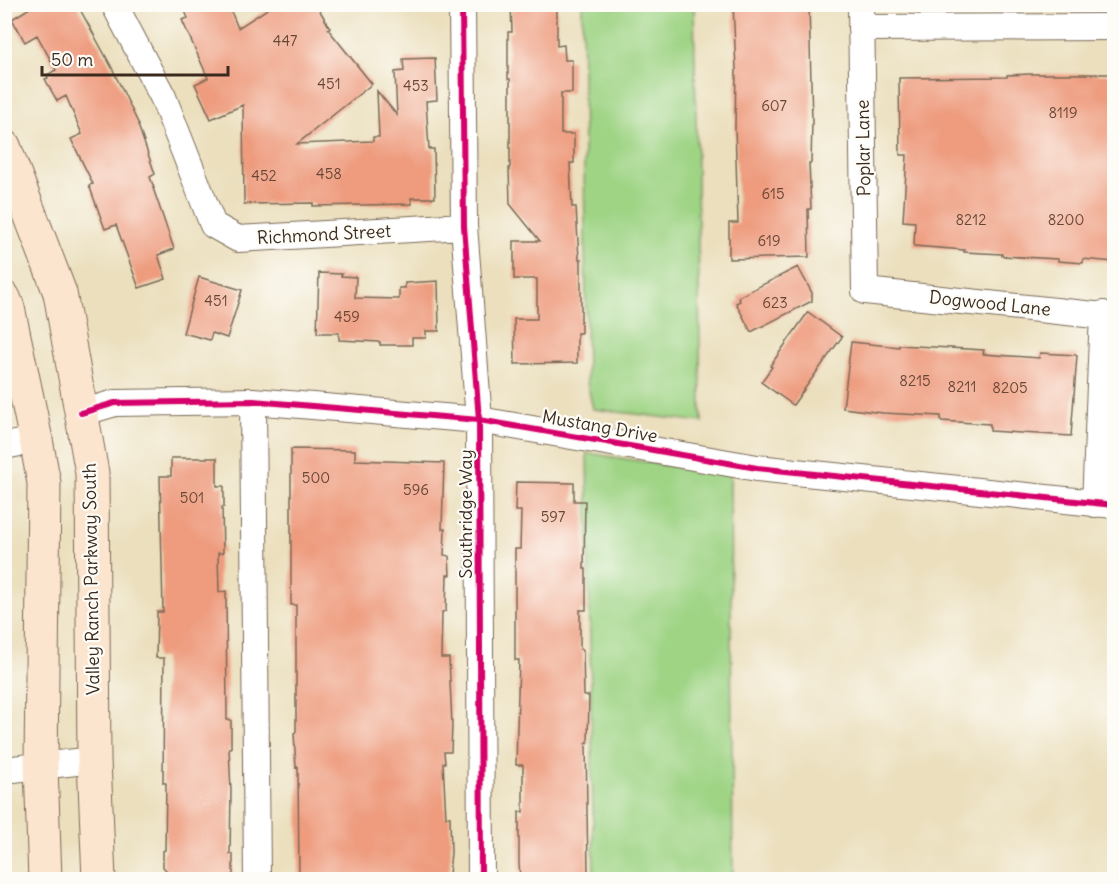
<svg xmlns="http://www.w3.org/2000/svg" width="1119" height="884" viewBox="0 0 1119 884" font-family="Delius,sans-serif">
  <rect width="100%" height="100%" fill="#fdfcf7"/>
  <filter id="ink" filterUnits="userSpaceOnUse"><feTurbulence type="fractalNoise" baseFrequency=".0167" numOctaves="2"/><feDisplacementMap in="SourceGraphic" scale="12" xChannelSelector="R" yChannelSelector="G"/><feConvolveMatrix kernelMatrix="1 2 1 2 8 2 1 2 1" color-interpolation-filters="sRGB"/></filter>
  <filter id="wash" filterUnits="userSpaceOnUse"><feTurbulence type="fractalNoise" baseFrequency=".008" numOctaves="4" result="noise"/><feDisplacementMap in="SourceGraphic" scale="24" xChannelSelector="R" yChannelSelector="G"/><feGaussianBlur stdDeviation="1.35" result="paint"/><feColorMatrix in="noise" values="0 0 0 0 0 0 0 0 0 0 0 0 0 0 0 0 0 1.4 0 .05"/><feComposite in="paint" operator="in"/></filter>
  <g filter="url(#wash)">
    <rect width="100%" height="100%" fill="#ebdfbd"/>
    <path fill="#9fd485" stroke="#6d7f52" stroke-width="1.5" d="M582 5H694L701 406 702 422 593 409 587 382Z
      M587 453 730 475 733 879H594Z"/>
    <g id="blocks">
      <path fill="#ee9b7e" d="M36 4H77L111 66 139 125H138L155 174 150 177 154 188H153L174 249 158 255 166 279 139 288 116 225 105 229 89 185 93 184 71 139 82 134 66 96 57 101 45 79 48 78 47 75 56 70 37 35 25 42 12 19Z
        M182 4H228L238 28 275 4H316L330 28 328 29 372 84 297 144 373 141V137H379L377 91 397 115 395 72 404 71 403 59 435 58 437 100 426 101 429 149H434L435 198H411L412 204 313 206V203L244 204 243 105 211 119 195 84 208 78 182 20 188 18Z
        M511 4H557V46L564 45 565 60H572V93H561V134H574V163H570L572 207H576L579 259H581V333H577V363L515 364 514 319H537V279H514V241H540L510 204 509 168 510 167V79H508V32H512Z
        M733 4H809L812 122 811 163H809L811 209H808L809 257 729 259V223H738L735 127 736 69Z
        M1031 74H1114V262L1083 259V263L1058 261V259L1002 256V254L964 252V250L914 246 915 222 903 221 907 155H900L899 78 1007 77V75Z
        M798 267 812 293V301L751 332 736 303 740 301 738 297Z
        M319 273 342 274 341 276 356 277 355 298 399 299V288H405V283L438 281 439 331H426V338H412V345H380V342L339 340V333H317Z
        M199 277 242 290 227 338 212 333 210 340 183 333Z
        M808 312 842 337 793 405 761 382 772 367 770 366Z
        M851 342 899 347V345L984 350 983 354 1039 358 1040 353 1077 355 1071 436 990 431V424L941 421V416L883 413 843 408Z
        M291 449 355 450V460L444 463 442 529H445L444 555 449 556 450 575H447L446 611 442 612 441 658H449L452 725 451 752H444L445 763H443L446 817H450L451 852 449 875H446V879H299L298 767 296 768 294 733 296 732V605H291Z
        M171 458H217V486H224V507H222L223 553H218L219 592 226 591 227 720H231V748H229L231 791 230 854H233V879H168V872L163 867V851L165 850 166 783H163L164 658H156L157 612H163L160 476H171Z
        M516 482 574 483V501H585L584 569H586V610H580V649L583 650 584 696H589L588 743H586L588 874H581V879H520L519 862V812H523V765H516L519 660H515V549H520L521 511H515Z"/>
    </g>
  </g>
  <g filter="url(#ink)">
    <use href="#blocks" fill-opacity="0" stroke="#796956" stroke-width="1.5"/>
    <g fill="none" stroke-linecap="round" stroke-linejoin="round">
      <g stroke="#796956" stroke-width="28">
        <path id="street" d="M114 4 163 97 213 225 238 239 464 226
          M462 4 464 226 479 420 481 880
          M861 4 865 291 1114 317
          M861 28 1114 27
          M253 401 257 880
          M81 413 115 403 253 401 479 420 757 468 1114 505
          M4 446 36 440
          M1095 504 1103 314
          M4 770 94 760"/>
      </g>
      <g stroke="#796956" stroke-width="35">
        <path id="secondary" d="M4 146 60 293 92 473 94 760 99 880
          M4 298 8 308 36 440 44 483 41 766 45 880"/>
      </g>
      <use href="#street" stroke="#fff" stroke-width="26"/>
      <use href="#secondary" stroke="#fce5cf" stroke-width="33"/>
      <g stroke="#fdfcf7" stroke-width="10">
        <path id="cycleway" d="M462 4 464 226 479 420 481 880
          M81 413 115 403 253 401 479 420 757 468 1114 505"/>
      </g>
      <use href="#cycleway" stroke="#d6006c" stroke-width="6"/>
    </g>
  </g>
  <g text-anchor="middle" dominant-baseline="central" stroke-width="4.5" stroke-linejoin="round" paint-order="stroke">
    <g font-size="15" fill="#684636">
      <text x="285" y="40">447</text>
      <text x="329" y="83">451</text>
      <text x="416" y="85">453</text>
      <text x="774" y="105">607</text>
      <text x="1063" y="112">8119</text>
      <text x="329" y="173">458</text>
      <text x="264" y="175">452</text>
      <text x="773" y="193">615</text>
      <text x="971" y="219">8212</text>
      <text x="1066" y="219">8200</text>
      <text x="769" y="240">619</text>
      <text x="216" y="300">451</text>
      <text x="775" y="302">623</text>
      <text x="347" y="316">459</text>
      <text x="915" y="380">8215</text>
      <text x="962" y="386">8211</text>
      <text x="1010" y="387">8205</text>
      <text x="316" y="477">500</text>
      <text x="416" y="489">596</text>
      <text x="192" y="497">501</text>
      <text x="553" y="516">597</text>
    </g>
    <g font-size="18" fill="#3b2a1e" stroke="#fdfcf7">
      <text transform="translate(863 148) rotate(-91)">Poplar Lane</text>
      <text transform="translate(324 234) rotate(-3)">Richmond Street</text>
      <text transform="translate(990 303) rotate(6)">Dogwood Lane</text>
      <text transform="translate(600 426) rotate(10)">Mustang Drive</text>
      <text transform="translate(465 514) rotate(-90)">Southridge Way</text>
      <text transform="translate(91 579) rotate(-91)">Valley Ranch Parkway South</text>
    </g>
  </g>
  <rect width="1119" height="884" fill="none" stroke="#fdfcf7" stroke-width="24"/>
  <path d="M42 66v9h186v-9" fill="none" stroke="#3b2a1e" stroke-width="3"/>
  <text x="51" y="66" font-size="18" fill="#3b2a1e" stroke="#fdfcf7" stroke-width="4.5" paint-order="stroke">50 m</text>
</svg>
